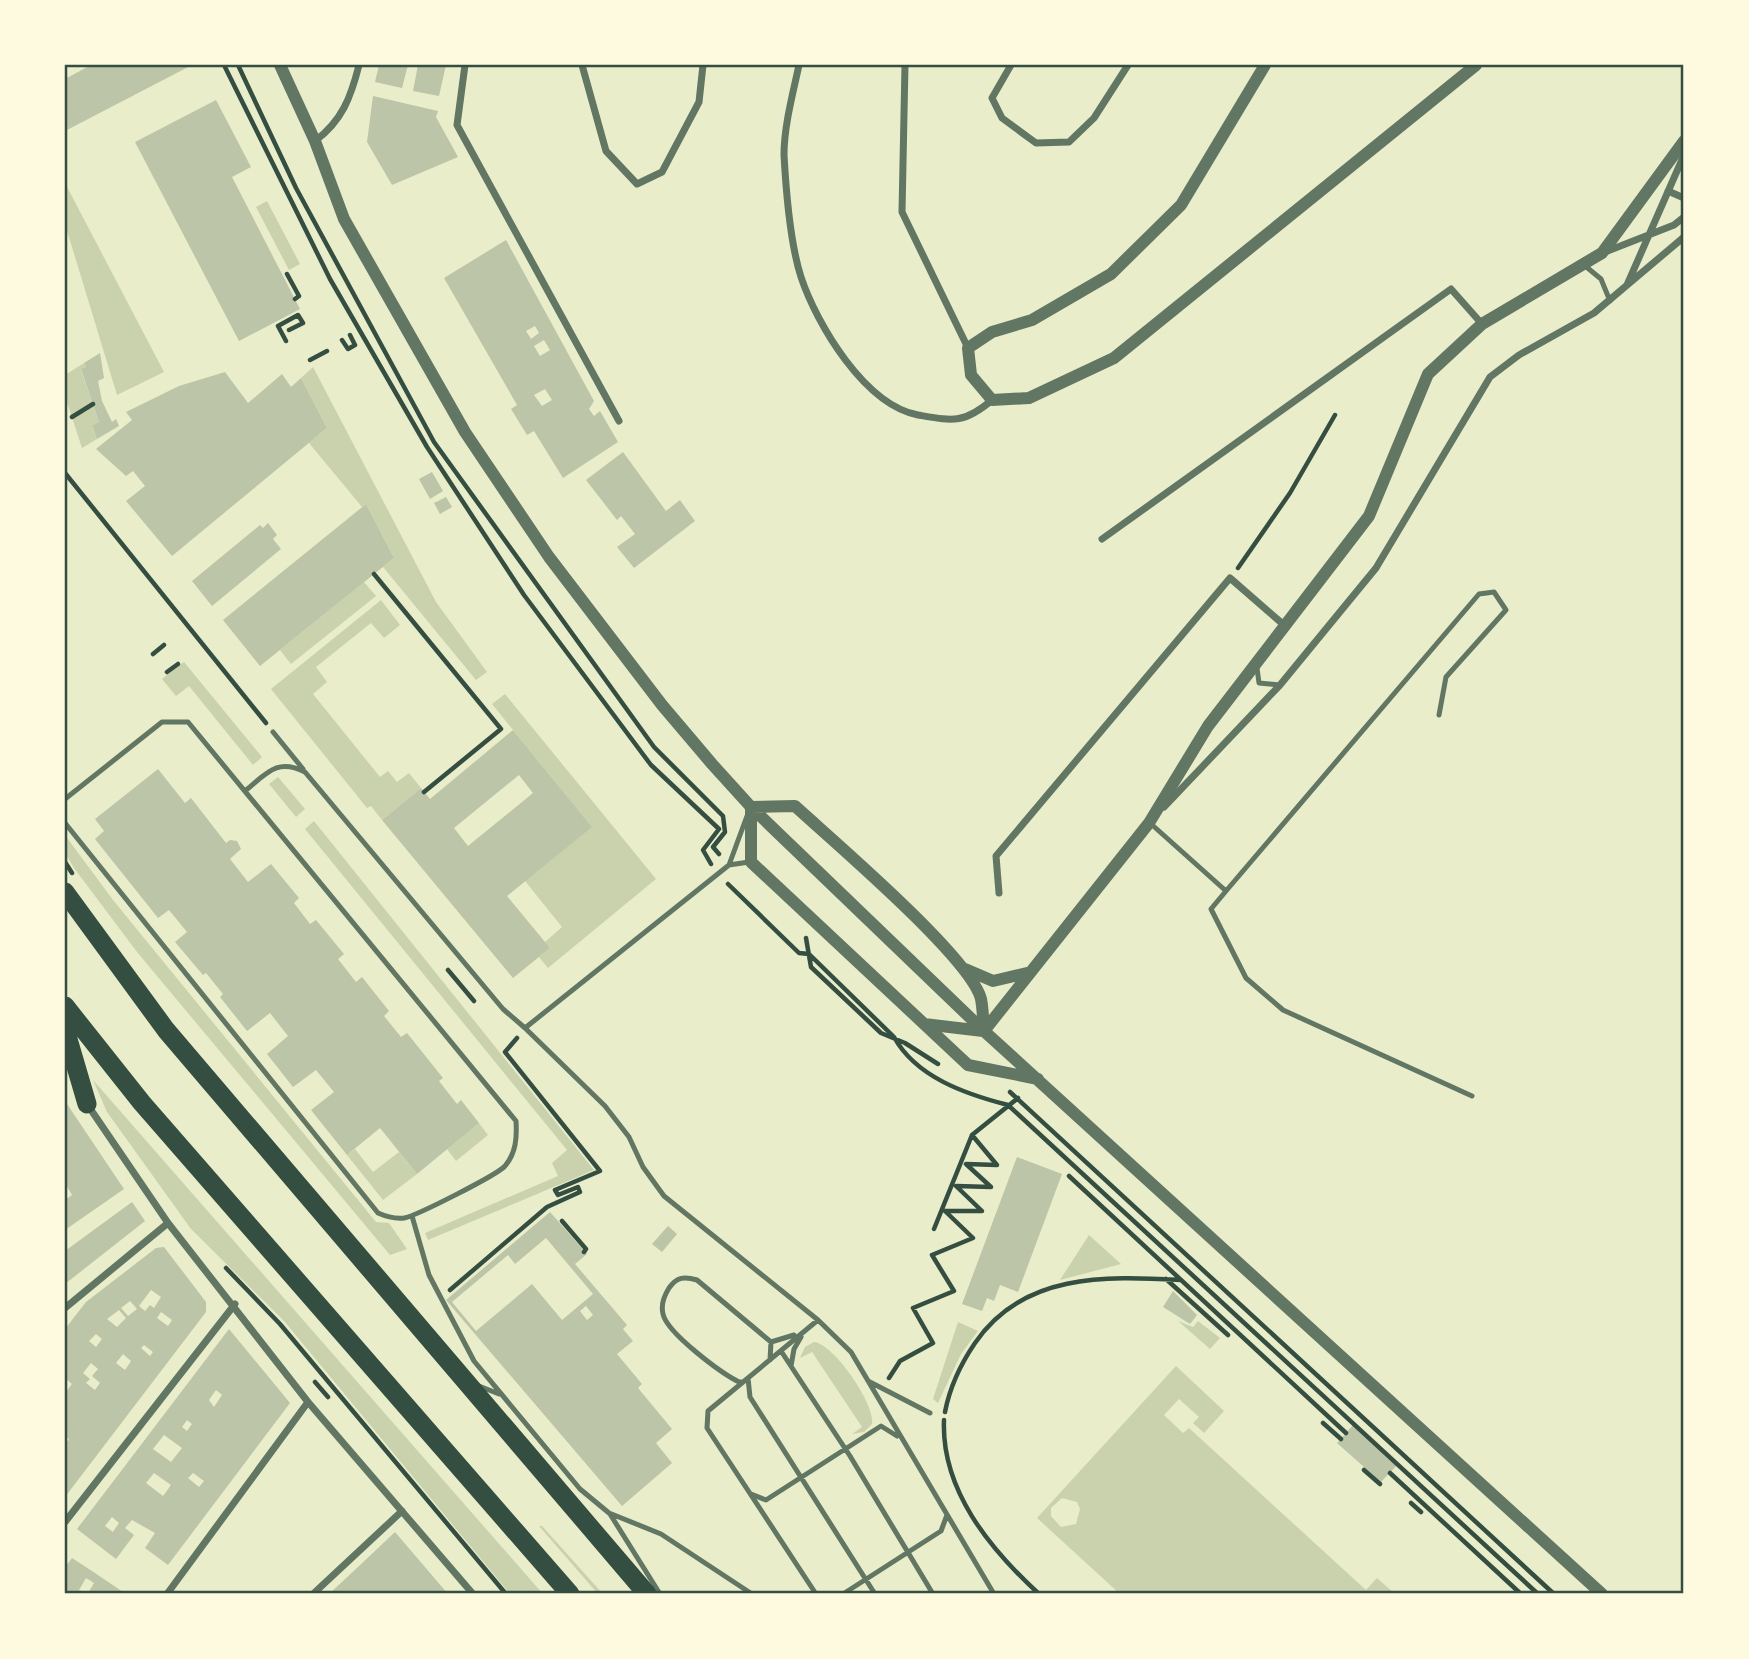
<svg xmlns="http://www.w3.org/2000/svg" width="1749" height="1659" viewBox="0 0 1749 1659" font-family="'Open Sans',sans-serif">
  <rect width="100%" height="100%" fill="#e9edc9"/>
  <path fill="#cad2ad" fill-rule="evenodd" d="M65 183 164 372 117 395 65 224Z
    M267 201 300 264 289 270 256 207Z
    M84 363 86 367 81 370 99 422 92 427 97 439 82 448 65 396V375Z
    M313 367 436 602 487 672 476 680 383 567 394 558 366 504 362 507 309 443 327 428 301 378Z
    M364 582 376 596 291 664 280 650Z
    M381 600 400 625 384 638 371 623 316 667 327 682 313 694 380 777 388 771 397 782 409 773 421 788 382 820 371 806 367 808 271 689Z
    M184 662 262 757 253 765 189 686 176 696 162 679Z
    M505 694 656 879 548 968 539 957 550 948 545 942 562 927 525 881 591 826 492 704Z
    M278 777 305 809 296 817 269 784Z
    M314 821 594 1170 428 1240 425 1233 558 1176 552 1163 567 1150 305 829Z
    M65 835 113 900 376 1222 389 1223 407 1249 390 1255 137 952 74 868 65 853Z
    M93 1080 543 1594H510L284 1321 191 1229 107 1112Z
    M479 1123 488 1135 456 1161 447 1149Z
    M355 1149 373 1172 399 1152 417 1174 383 1200 347 1155Z
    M1089 1235 1121 1264 1060 1280Z
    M1178 1321 1193 1327 1198 1321 1220 1338 1210 1349Z
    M958 1322 978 1331 961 1354 938 1403 933 1399Z
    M814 1342C834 1344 876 1405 872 1424L864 1432 852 1434 862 1427 812 1352 800 1358 805 1347Z
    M1176 1366 1224 1411 1204 1433 1193 1423 1199 1417 1179 1399 1164 1415 1183 1433 1189 1428 1366 1590 1377 1578 1395 1594H1120L1037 1518ZM1062 1498 1077 1502 1080 1509 1076 1524 1061 1527 1051 1516V1508Z
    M539 1526H542L603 1594H598Z"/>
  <path fill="#bcc5a7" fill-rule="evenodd" d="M91 65H192L65 131V79Z
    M379 65H408L402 88 375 82Z
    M418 65H446L439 96 413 91Z
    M373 96 438 111 436 117 458 157 392 185 367 142Z
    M216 100 251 167 232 177 300 309 239 341 135 142Z
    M506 240 594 401 589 409 594 416 600 411 618 442 563 478 534 431 527 435 511 409 517 405 444 278ZM535 326 539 333 531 339 526 331ZM544 340 550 350 540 356 534 346ZM545 389 552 400 542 406 534 395Z
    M100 353 104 378 98 381 102 401 112 422 116 419 119 426 97 439 92 426 99 422 81 369 86 367 84 363Z
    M225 372 248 403 282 374 291 387 301 378 327 428 172 556 126 501 145 486 133 471 126 476 96 449 132 420 126 412 179 386Z
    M623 452 666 511 680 500 695 521 634 568 617 547 635 534 621 516 617 520 586 480Z
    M432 472 443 491 430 499 419 479Z
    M446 497 452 507 440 514 434 503Z
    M366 504 394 558 260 666 223 620Z
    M268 523 277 535 273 539 281 549 212 606 192 581 260 525 263 528Z
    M513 730 592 827 507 896 550 948 513 978 382 820 421 788 430 799ZM519 775 533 793 468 846 454 828Z
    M158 769 185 803 191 798 226 843 230 840 237 841 241 849 230 859 248 882 271 864 299 898 294 903 310 924 316 920 344 954 338 959 356 982 362 977 389 1011 384 1016 401 1037 407 1033 443 1078 439 1081 457 1104 461 1100 479 1123 417 1174 380 1128 347 1155 311 1110 334 1092 316 1070 293 1087 267 1054 288 1036 270 1013 247 1031 220 997 223 994 206 973 203 975 175 942 187 932 169 910 158 918 95 839 104 831 95 819Z
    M65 1101 124 1189 65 1230V1200L72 1195 65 1183Z
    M1017 1157 1062 1174 1018 1292 1000 1285 994 1301 987 1298 982 1311 962 1304Z
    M132 1202 145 1221 65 1284V1251Z
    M550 1212 587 1254 575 1264 627 1325 623 1329 633 1341 617 1354 642 1384 638 1388 672 1429 656 1443 672 1463 622 1506 446 1300ZM546 1238 593 1294 562 1320 532 1284 476 1331 452 1302 508 1255 515 1264ZM586 1306 593 1315 587 1320 580 1311Z
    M668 1226 677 1234 662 1252 652 1244Z
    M164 1247 206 1302V1312L65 1497V1444L69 1439 65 1436V1393L72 1384 65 1378V1329L86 1302 156 1248ZM151 1290 161 1297 154 1308 150 1305 145 1311 139 1306ZM130 1301 137 1309 128 1316 121 1308ZM119 1310 126 1318 117 1327 107 1319ZM161 1312 172 1320 168 1326 157 1318ZM96 1334 102 1339 96 1347 89 1341ZM144 1345 153 1352 150 1356 141 1348ZM123 1354 131 1361 125 1370 116 1363ZM91 1363 98 1369 92 1376 100 1383 95 1390 86 1383 90 1379 83 1373Z
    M1173 1291 1197 1315 1190 1324 1163 1307Z
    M229 1329 290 1403 168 1565 145 1548 155 1533 132 1520 125 1528 134 1535 116 1559 77 1529ZM216 1390 222 1395 214 1407 209 1400ZM187 1420 192 1424 187 1431 182 1427ZM164 1435 182 1448 171 1462 153 1449ZM154 1473 171 1485 163 1496 146 1483ZM193 1473 204 1481 199 1487 188 1478ZM112 1517 119 1523 113 1532 105 1526Z
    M1353 1425 1397 1465 1381 1482 1337 1443Z
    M395 1532 448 1594H329L358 1567Z
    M72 1558 92 1571 126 1594H65V1567ZM86 1578 94 1583 88 1593 79 1590Z"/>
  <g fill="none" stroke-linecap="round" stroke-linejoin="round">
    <path stroke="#344e41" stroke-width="4.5" d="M224 65 330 279 427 447 524 595 651 765 719 829 703 850 711 864
      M238 65 296 188 434 442 654 747 723 816 725 832 713 847 719 854
      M287 274 299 296 295 299
      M342 340 348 349 355 345 350 335
      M286 341 278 326 298 315 303 323 289 330
      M310 360 327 351
      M72 417 93 404
      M65 473 266 723
      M1238 568 1290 493 1335 415
      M374 574 501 729 424 792
      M153 654 164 645
      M167 672 178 664
      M65 862 72 873
      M728 884 799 953 809 954 894 1037C916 1077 965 1094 1008 1105L1538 1594
      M806 938 811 967 881 1033 905 1043 938 1064
      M448 970 474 1001
      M1010 1092 1554 1594
      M1069 1176 1346 1433
      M562 1221 586 1249 584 1252
      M934 1229 972 1135
      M226 1268 280 1324 506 1594
      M1166 1279 1228 1335
      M450 1290 547 1207 580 1192 578 1187 558 1195 555 1190 600 1171 505 1052 517 1038
      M889 1378 900 1361 933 1343 913 1308 954 1291 932 1255 973 1238 945 1211H982L956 1186 991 1187 966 1164 997 1165 972 1135 1018 1098
      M315 1382 328 1397
      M945 1412C950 1386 960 1365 975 1343 1023 1273 1104 1276 1181 1280
      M944 1420C941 1490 990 1549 1039 1594
      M1323 1423 1341 1439
      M1364 1470 1380 1484
      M1390 1473 1521 1594
      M1411 1503 1421 1512"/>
    <path stroke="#617663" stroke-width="5" d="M1584 265 1601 279 1610 301
      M1257 668 1259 683 1280 685
      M273 732 303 769
      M245 791C267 773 277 758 305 772L503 1009 525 1028
      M65 799 162 722H188L516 1121C517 1138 516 1153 505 1166 497 1175 416 1216 404 1218 394 1219 387 1217 378 1213L65 823
      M1150 823 1226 891 1211 909 1246 978 1283 1010 1472 1096
      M749 862 729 865 525 1028 605 1106 629 1137 643 1167 664 1196 818 1320 851 1352 994 1594
      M729 865 747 816
      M1226 891 1479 594 1494 592 1506 610 1446 677 1439 715
      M412 1216 429 1275 474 1361 580 1489 609 1513 661 1534 752 1594
      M771 1342 794 1335
      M781 1351 850 1456 933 1594
      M791 1366 794 1349 801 1337
      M748 1378 750 1397 875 1594
      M868 1381 930 1413
      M743 1382H739C721 1373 667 1333 663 1314 661 1306 664 1296 669 1288 677 1277 684 1276 697 1280L771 1342 770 1360
      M479 1386 499 1394
      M751 1494 766 1500 881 1426 897 1436
      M610 1514 660 1594
      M816 1594 707 1428 708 1411 818 1320
      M843 1594 941 1531 947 1515"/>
    <path stroke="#617663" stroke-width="7" d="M465 65 457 125 619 421
      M582 65 606 151 637 184 662 172 699 102 703 65
      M799 65C793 93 784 126 784 155 786 191 790 243 801 277 817 325 865 405 918 415 953 421 964 424 992 400
      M905 65 902 212 968 348
      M1011 65 992 98 1002 118 1036 143 1069 142 1094 118 1128 65
      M315 141C342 121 351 97 359 65
      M1668 191 1684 198
      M1605 252 1674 225 1684 217
      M1627 285 1684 155
      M1102 539 1451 289 1482 324
      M1164 807 1280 685 1376 568 1490 377 1519 355 1594 313 1684 237
      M999 893 996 856 1230 578 1284 625
      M87 1104 168 1223 308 1402 473 1594
      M65 1308 168 1223
      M65 1522 235 1304
      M167 1594 308 1402
      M313 1594 402 1511"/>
    <path stroke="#617663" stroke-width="12" d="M280 65 315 141 344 219 465 432 549 557 662 705 712 764 751 807 984 1031 1602 1594
      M1265 65 1181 205 1111 274 1032 320 992 332 968 348 971 375 992 400 1029 398 1114 358 1476 65
      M751 807V862L968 1065 1038 1079
      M751 807 795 806C832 840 971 958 981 999 983 1009 983 1020 984 1031
      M965 969 993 981 1027 973
      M924 1024 983 1031
      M984 1031 1149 823 1208 726 1369 516 1428 374 1482 324 1602 253 1684 141"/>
    <path stroke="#344e41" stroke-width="19" d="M65 892 166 1030 647 1594
      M65 1006 142 1103 570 1594
      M65 1029 87 1104"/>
  </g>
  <rect width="1749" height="1659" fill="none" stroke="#fefae0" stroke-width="133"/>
  <rect x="66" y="66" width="1616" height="1526" fill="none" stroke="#344e41" stroke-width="2.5"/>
</svg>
